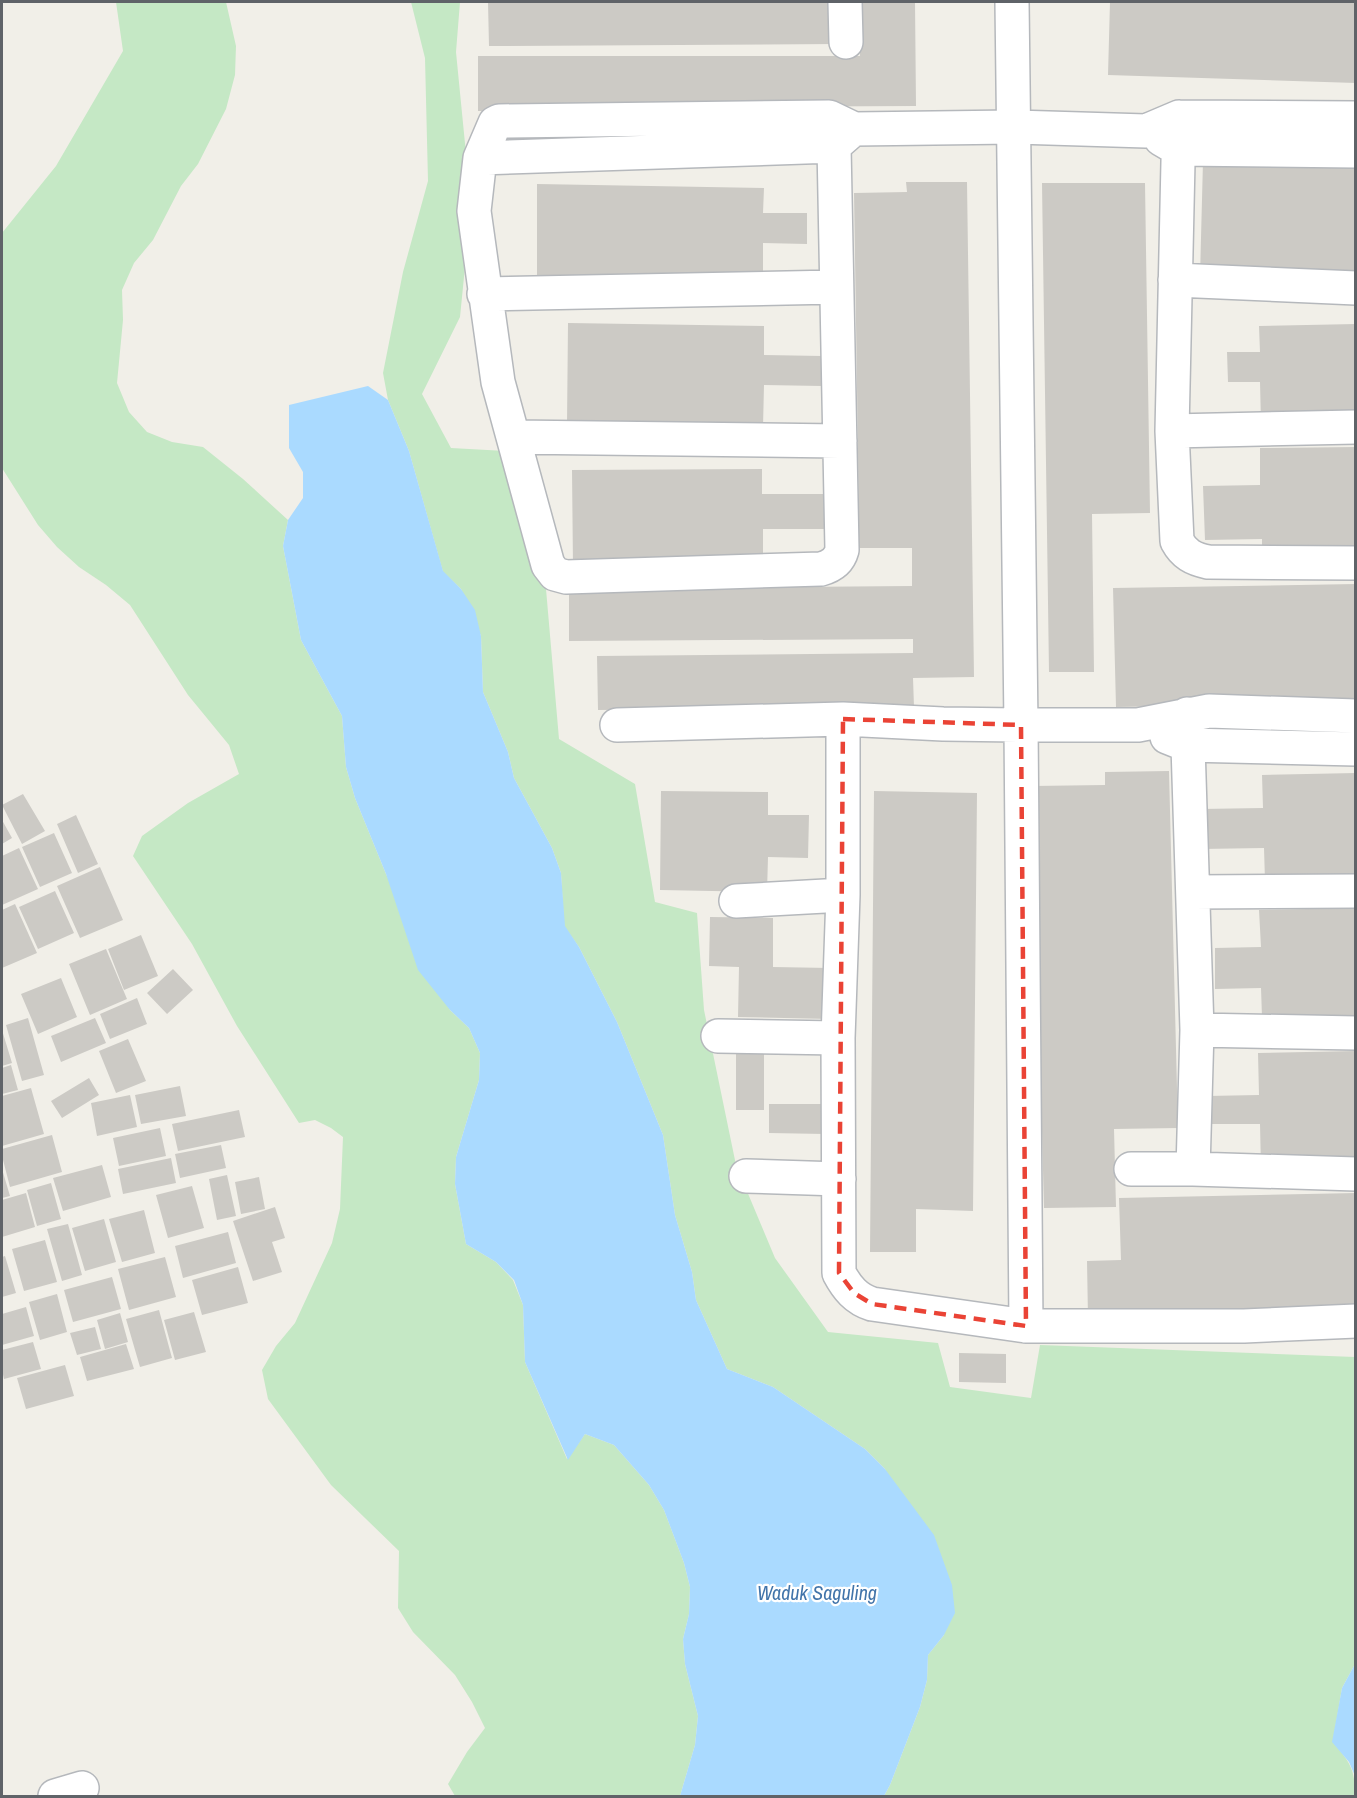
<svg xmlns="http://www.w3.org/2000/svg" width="1357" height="1798" viewBox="0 0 1357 1798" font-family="'Archivo Narrow',sans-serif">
  <rect width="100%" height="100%" fill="#f1efe8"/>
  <path fill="#c5e8c5" d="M116 2H226L236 46 235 75 226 109 198 164 181 186 153 240 134 263 122 290 123 320 117 383 129 412 147 432 172 442 203 447 243 479 288 520 283 546 301 640 342 716 346 767 355 798 386 874 450 1010 469 1028 480 1053 479 1080 456 1157 455 1184 466 1244 496 1262 513 1280 523 1305 525 1362 567 1459 585 1434 614 1445 649 1485 664 1510 684 1563 690 1587 689 1614 683 1639 685 1664 698 1716 695 1745 680 1796H455L448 1784 467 1752 485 1728 472 1702 455 1675 413 1632 398 1608 399 1551 331 1485 268 1399 262 1370 276 1346 295 1323 332 1243 340 1209 343 1137 331 1128 315 1120 299 1123 237 1026 192 944 133 856 142 836 188 803 239 774 229 745 188 695 130 605 106 585 79 567 57 547 38 525 2 468V233L56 166 123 51Z
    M411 2H460L456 52 468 174 467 247 460 317 422 394 451 448 525 452 528 545 546 589 559 739 635 784 655 902 697 913 704 1010 736 1165 775 1258 828 1332 938 1343 950 1387 1031 1398 1040 1345 1355 1357V1664L1342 1688 1333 1741C1350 1764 1355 1767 1355 1796H884L890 1785 920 1707 927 1680 928 1655 944 1635 885 1469 865 1449 773 1387 727 1369 696 1300 692 1272 675 1215 663 1135 617 1022 579 947 564 926 561 873 552 848 514 778 508 752 483 692 481 636 461 589 443 572 409 451 388 400 383 373 403 272 428 181 425 58Z"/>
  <path fill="#aadaff" d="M368 386 388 400 409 451 443 571 461 589 475 610 481 636 483 692 508 752 514 778 552 848 561 873 565 926 579 947 617 1022 663 1135 675 1215 692 1272 696 1300 727 1369 773 1387 865 1449 885 1469 934 1535 952 1585 955 1613 944 1635 928 1655 927 1680 920 1707 890 1785 884 1796H680L695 1745 698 1716 685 1664 683 1639 689 1614 690 1587 684 1563 664 1510 649 1485 614 1445 585 1434 568 1460 525 1362 523 1305 514 1280 496 1262 466 1244 455 1184 456 1157 479 1080 480 1053 469 1028 450 1010 418 970 386 874 355 798 346 767 342 716 301 640 283 546 288 520 303 498V472L289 448V405Z
    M1355 1664V1776L1349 1762 1332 1742 1342 1688Z"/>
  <path fill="#cccac5" d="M488 2H838V44L489 46Z
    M859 2H915L916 106 690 107 644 111H478V56H860Z
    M1110 2H1356V83L1108 75Z
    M1203 161 1356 166V283L1200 277Z
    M906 182H967L974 677 913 678 914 707 598 710 597 656 913 653V639L569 641V589L912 586V548H859L858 451 854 193 907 192Z
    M1042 183H1145L1150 513 1092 514 1094 672H1049Z
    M537 184 764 188 763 213H807V244L763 243V278L537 275Z
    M568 323 764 326V355L822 356V386L764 385 763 427 567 424Z
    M1356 324V421L1261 423 1260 382H1228L1227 352H1260L1259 326Z
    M1356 447V558L1262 560V539L1205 540 1203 486 1260 485V448Z
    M762 469V494H824L825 529H763V564L573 566 572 470Z
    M1356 584V703L1116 707 1113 588Z
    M1169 771 1178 1128 1114 1129 1116 1207 1044 1208 1033 786 1105 785V772Z
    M1356 773V880L1265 881 1264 848 1201 849V809L1263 808 1262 775Z
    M661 791 768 792V815H809L808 858 768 857 767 892 660 890Z
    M874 791 977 793 973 1211 916 1209V1252H870Z
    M23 794 45 831 22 844 2 805Z
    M76 815 98 864 78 873 57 824Z
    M2 820 12 838 2 844Z
    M54 833 72 873 40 887 22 847Z
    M19 848 38 889 2 905V856Z
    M100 867 123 920 80 938 57 886Z
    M55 891 74 933 38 949 19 907Z
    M15 904 37 953 2 968V910Z
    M1356 908V1015L1262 1017 1261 988 1215 989V948L1261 947 1259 910Z
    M710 917 773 918V967L830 968V1019L738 1017 739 967 709 966Z
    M141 935 158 976 124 990 108 949Z
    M106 949 127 999 90 1015 69 964Z
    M173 969 193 990 167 1014 147 993Z
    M61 978 77 1017 38 1034 21 994Z
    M137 998 147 1024 110 1039 100 1014Z
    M28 1018 44 1075 22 1081 6 1025Z
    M95 1018 106 1043 61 1062 51 1036Z
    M2 1030 12 1063 2 1066Z
    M128 1039 146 1081 116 1093 99 1051Z
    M736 1047H764V1110H736Z
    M1356 1051V1166L1261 1168 1260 1124H1208L1207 1096 1259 1095 1258 1053Z
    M11 1065 18 1090 2 1094V1068Z
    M89 1078 99 1095 62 1118 51 1101Z
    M180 1086 186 1116 141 1124 135 1095Z
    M31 1088 44 1134 2 1146V1096Z
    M130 1095 137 1127 97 1136 91 1103Z
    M769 1104H826L825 1134 769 1133Z
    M239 1110 245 1137 178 1151 172 1124Z
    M160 1128 166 1156 119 1166 113 1138Z
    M52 1135 62 1172 10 1187 2 1156V1149Z
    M221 1145 226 1168 180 1178 175 1154Z
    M171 1158 176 1183 123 1194 118 1169Z
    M102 1165 111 1197 63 1211 53 1178Z
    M2 1169 10 1196 2 1198Z
    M227 1175 236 1216 217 1220 209 1179Z
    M259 1177 265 1209 241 1214 235 1182Z
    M51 1183 61 1219 37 1226 27 1190Z
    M192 1186 204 1228 168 1238 156 1195Z
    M26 1193 35 1227 2 1237V1200Z
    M1356 1193V1314L1088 1318 1087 1261 1121 1260 1119 1198Z
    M275 1207 285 1238 272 1242 282 1272 253 1281 233 1221Z
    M144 1210 155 1253 122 1262 109 1219Z
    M104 1219 116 1262 85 1271 72 1228Z
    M68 1224 82 1275 62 1281 47 1229Z
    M228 1232 236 1263 183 1278 175 1246Z
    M45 1240 57 1282 24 1291 12 1249Z
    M5 1256 16 1293 2 1297V1257Z
    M165 1257 176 1297 129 1310 118 1269Z
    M238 1267 248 1303 202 1315 192 1280Z
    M112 1277 121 1309 73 1322 64 1290Z
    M57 1294 67 1332 40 1340 29 1302Z
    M26 1307 34 1336 2 1345V1314Z
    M159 1310 172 1358 140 1367 126 1319Z
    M194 1312 206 1352 175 1360 164 1320Z
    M120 1313 128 1342 105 1349 97 1320Z
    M95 1327 101 1349 77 1355 70 1333Z
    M33 1342 41 1369 4 1379 2 1370V1350Z
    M126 1344 134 1369 87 1381 80 1357Z
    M959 1353 1006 1354V1383L959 1382Z
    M65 1365 74 1396 26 1409 17 1378Z"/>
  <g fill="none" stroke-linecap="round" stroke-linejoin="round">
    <g stroke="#b5b8bc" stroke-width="36">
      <path id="street" d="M845 2 846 42
        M1012 2 1021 725H1138L1209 711 1356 716
        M829 117 834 146 842 550C839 561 832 566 821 569L566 577 555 574 548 565 498 382 474 211 480 158 495 123 499 121 829 117 854 129 1014 127 1146 131 1179 117 1356 118
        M1179 117 1172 431 1177 541C1184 554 1193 559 1208 562L1356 563
        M1161 139 1178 149 1356 151
        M480 158 834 146 850 132
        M1175 280 1356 288
        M484 294 836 287
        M1172 431 1356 427
        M513 437 840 441
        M1187 714 1197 1030 1193 1169 1356 1174
        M843 719V895L838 1038 839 1273C847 1288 856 1299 872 1304L1026 1326
        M617 725 843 719 943 724 1021 725 1026 1326H1244L1356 1321
        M1167 737 1187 745 1356 749
        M1193 892 1356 891
        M736 901 843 895
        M1197 1030 1356 1033
        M718 1036 838 1038
        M1131 1169H1193
        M746 1176 839 1179
        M55 1796 82 1788"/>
    </g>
    <use href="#street" stroke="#fff" stroke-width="33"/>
  </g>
  <path fill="none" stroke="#ea4335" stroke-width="4.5" stroke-dasharray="12 8" stroke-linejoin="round" d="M843 719 1021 725 1026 1326 872 1304 854 1293 839 1273Z"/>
  <g text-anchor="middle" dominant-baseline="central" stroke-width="4.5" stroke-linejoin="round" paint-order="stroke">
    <g font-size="20" font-style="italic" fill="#4174aa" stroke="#fff">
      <text x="817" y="1592">Waduk Saguling</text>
    </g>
  </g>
  <rect width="1357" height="1798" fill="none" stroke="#5f6368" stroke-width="6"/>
</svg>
